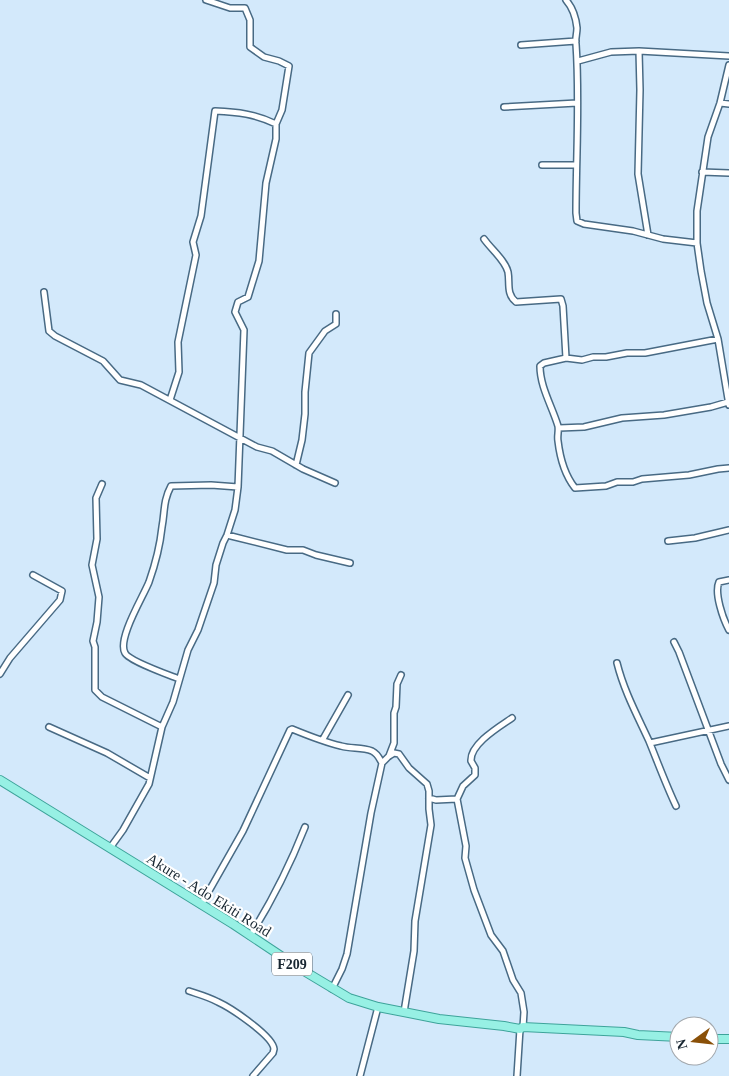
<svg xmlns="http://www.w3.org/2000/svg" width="729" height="1076" viewBox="0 0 729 1076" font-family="'Times New Roman',serif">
  <rect width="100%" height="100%" fill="#d3e9fb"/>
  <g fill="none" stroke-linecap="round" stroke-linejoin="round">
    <g stroke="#486a84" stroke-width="8">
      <path id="street" d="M566 0C573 8 576 18 577 28 577 34 575 39 576 44 580 100 576 157 576 213L577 221 584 224 633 231 663 239 697 243
        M521 45 576 41
        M639 51 640 90 638 174 648 235
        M578 61 611 52 639 51 729 56
        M729 65 720 103 708 137 697 211V243L701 271 707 303 718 339 729 405
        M720 103 729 104
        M504 107 577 103
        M542 165H576
        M702 172 729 173
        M484 239C491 249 505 260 508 272 510 283 506 294 516 302L561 299 563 306 566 358
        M44 292 49 331 55 336 103 361 120 380 141 385 240 438 257 447 272 451 303 469 335 483
        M718 339 645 353H627L606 357H593L582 360 566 358 544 363 540 366C540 387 552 406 558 426 559 431 557 436 558 441 560 458 564 474 575 488L606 486 617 482H633L642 479 689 475 718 469 729 468
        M170 400 179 372 178 342 196 255 193 242 201 216 215 111C238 112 255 114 276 124
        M559 428 584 427 622 418 664 415 711 407 728 402
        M296 465 302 440 305 414V392L309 353 325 331 336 324V314
        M102 484 96 498 97 539 92 565 99 597 97 622 93 641 95 647V690L102 697 162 727
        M227 535 287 550H303L316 555 350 563
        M668 541 695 538 729 530
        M729 580 719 582C714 593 723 619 729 630
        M674 642 679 652 721 764 729 780
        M617 663C624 691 637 715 649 741 658 763 666 785 676 806
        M0 674 10 658 60 600 62 591 33 575
        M179 679C169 675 129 661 125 653 117 639 143 597 149 582 155 565 160 546 162 527 165 511 163 501 171 486L211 485 238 487
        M49 727 107 753 150 778
        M323 739 348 695
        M650 743 729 726
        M389 756 394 743V713L396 707 397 684 401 675
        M429 798 436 800 457 799 463 786 475 775V768L471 761C470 744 499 727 512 718
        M457 799 466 846 465 858 474 890 491 935 503 951 513 980 521 993 524 1012 523 1027
        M110 848 123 830 149 784 162 727 173 702 188 650 198 630 214 583 216 565 223 543 227 535 235 510 238 487 244 330 235 312 238 302 248 297 259 261 266 183 276 139V124L282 110 289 66 279 61 264 57 250 47V20L245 8H230L206 0
        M201 905 243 831 290 730 292 729C309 736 324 742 341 746 351 749 362 747 372 751 378 754 379 758 382 763
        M250 936C272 901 290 865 305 827
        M332 989 342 969 347 954 371 813 382 763 389 756 394 753 399 754 409 768 427 784 429 791V809L431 825 415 921 414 951 404 1012
        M189 991C198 994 209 997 218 1002 231 1008 273 1036 274 1049L273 1053 253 1076
        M360 1076 378 1007
        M517 1076 520 1029"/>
    </g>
    <g stroke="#3ea39a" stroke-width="10">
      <path id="primary" d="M0 780 233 924 299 968 349 998 378 1007 439 1019 504 1026 520 1029 523 1027 624 1032 638 1035 679 1037
        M709 1039H729"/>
    </g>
    <use href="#street" stroke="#fff" stroke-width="5"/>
    <use href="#primary" stroke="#97f0e4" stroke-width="8"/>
  </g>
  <g text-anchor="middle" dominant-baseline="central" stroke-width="4.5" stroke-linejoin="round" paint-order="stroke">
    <rect fill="#fff" stroke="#5d676f" stroke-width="1" x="272" y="952.5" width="40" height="23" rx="4"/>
    <g font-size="14" font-weight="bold" fill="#182631">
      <text x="292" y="964">F209</text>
    </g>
    <g font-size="15" fill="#182631" stroke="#fff">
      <text transform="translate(209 895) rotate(32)">Akure - Ado Ekiti Road</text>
    </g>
  </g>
  <g transform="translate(694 1041) rotate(255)"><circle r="24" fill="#ffffff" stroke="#a3a8ad"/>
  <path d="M0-4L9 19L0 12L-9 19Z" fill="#8a5008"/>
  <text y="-8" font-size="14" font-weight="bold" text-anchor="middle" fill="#182631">N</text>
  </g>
</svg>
